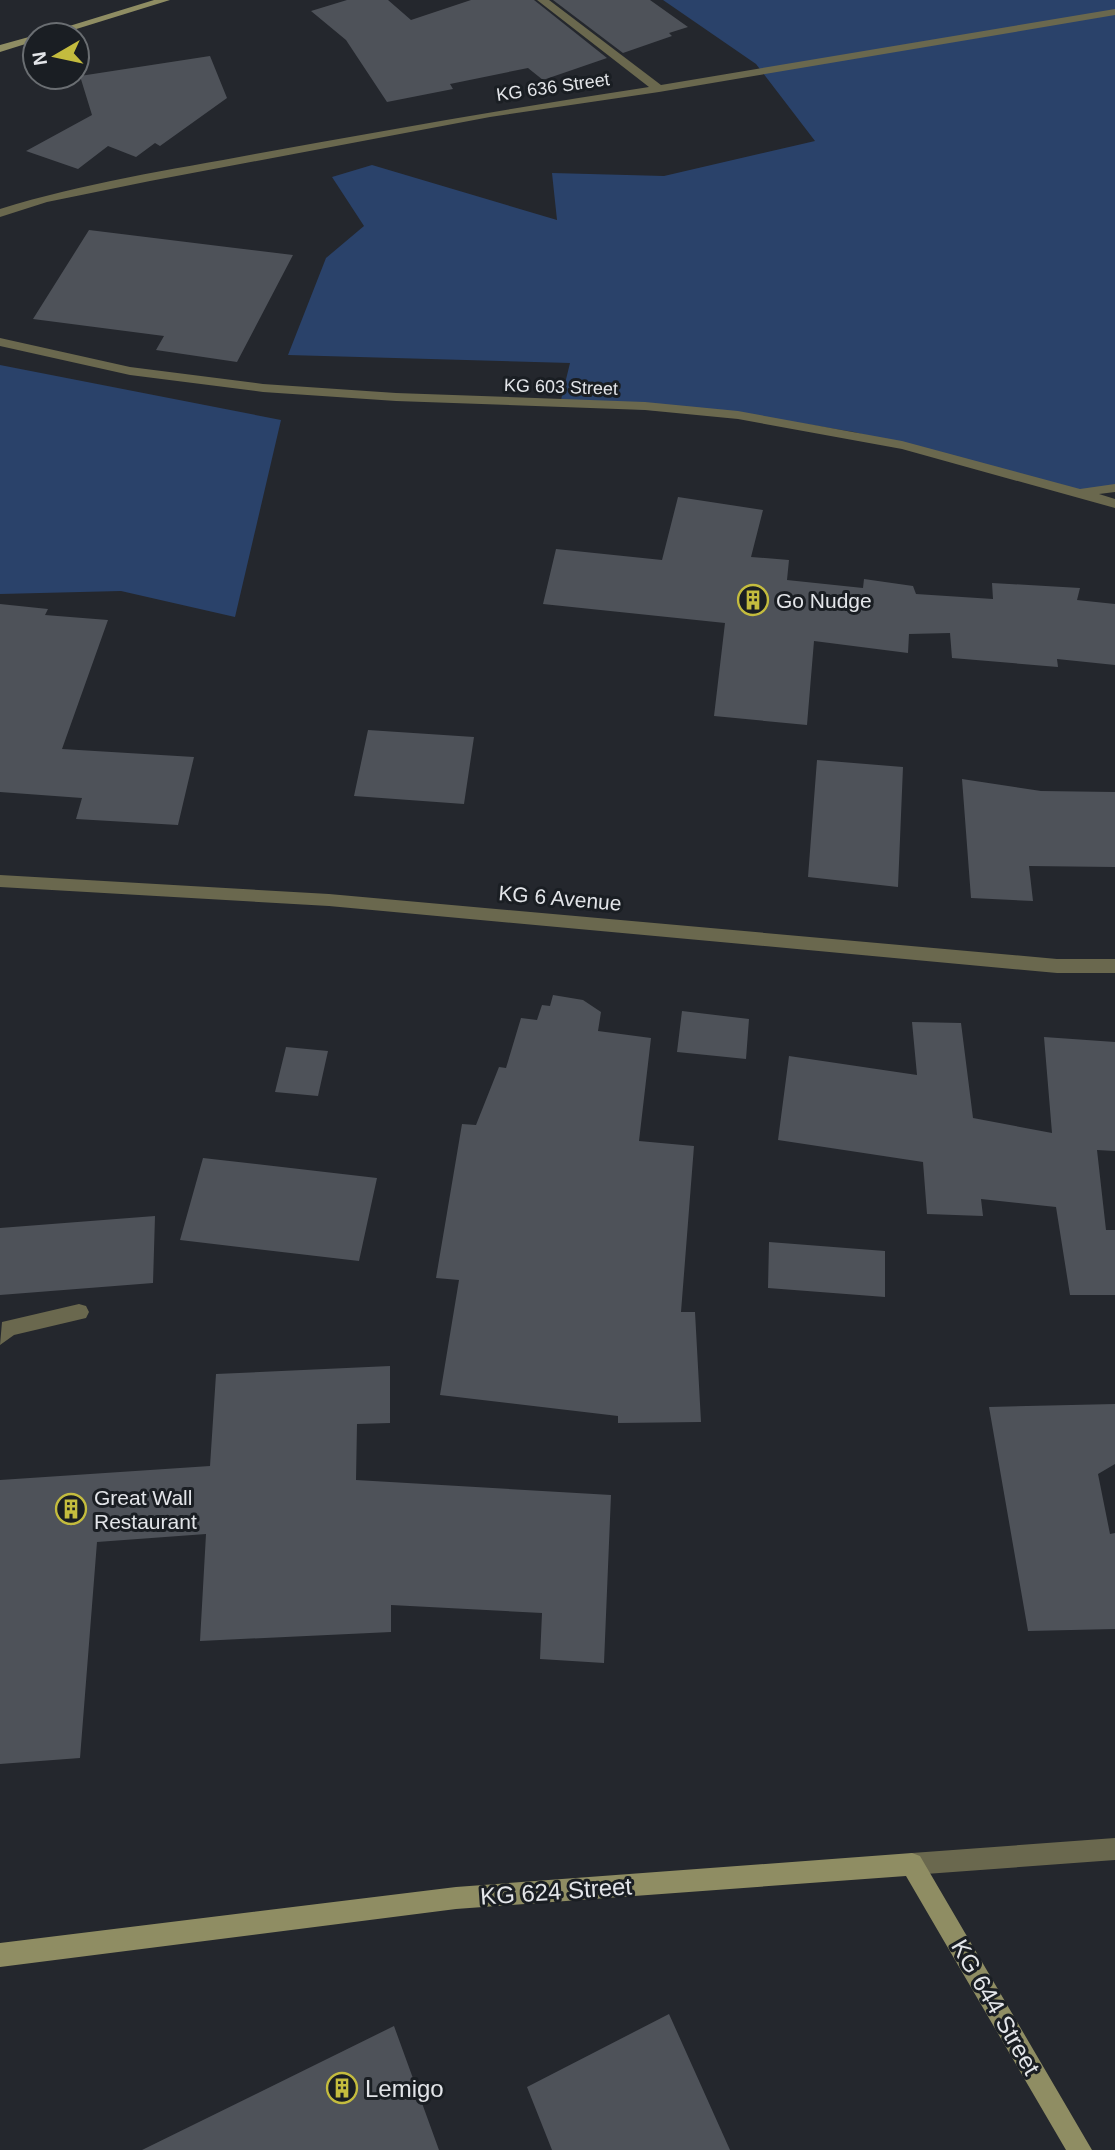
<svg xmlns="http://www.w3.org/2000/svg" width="1115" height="2150" viewBox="0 0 1115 2150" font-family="Helvetica,sans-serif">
  <rect width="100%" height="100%" fill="#24272d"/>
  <path fill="#2a426a" d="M663 0H1115V488L1079 493 854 432 768 418 560 404 570 363 288 355 326 258 364 226 332 177 372 165 557 220 552 173 664 176 815 141 756 64Z
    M0 365 281 420 235 617 121 591 0 594Z"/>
  <path fill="#4e5259" d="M347 0H388L411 20 471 0H534L607 58 543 80 528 68 450 84 453 89 387 102 346 40 311 11Z
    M553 0H650L688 27 669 33 672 36 623 53Z
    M210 56 227 98 160 146 155 143 136 157 108 146 78 169 26 151 92 115 80 76Z
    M89 230 227 247 293 255 237 362 156 350 164 336 33 319Z
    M678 497 763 510 751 557 789 560 787 580 863 588 864 579 913 586 916 594 993 599 992 583 1080 588 1077 600 1115 604V665L1057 659 1058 667 952 658 950 633 909 634 908 653 814 641 807 725 714 716 725 623 543 604 556 549 662 560Z
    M0 604 48 609 45 615 108 620 62 749 194 757 178 825 76 819 82 798 0 792Z
    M368 730 474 737 464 804 354 796Z
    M817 760 903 767 898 887 808 877Z
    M962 779 1041 791 1115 792V867L1029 866 1033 901 971 898Z
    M553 995 583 1000 601 1012 598 1031 651 1038 639 1141 694 1146 681 1312H695L701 1422 618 1423V1416L440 1395 459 1280 436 1278 462 1124 476 1125 499 1067 506 1068 521 1018 537 1020 542 1005 550 1006Z
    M682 1011 749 1019 746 1059 677 1052Z
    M912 1022 961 1023 973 1118 1052 1133 1044 1037 1115 1042V1151L1097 1150 1106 1230H1115V1295H1070L1056 1207 981 1199 983 1216 927 1214 923 1162 778 1140 789 1056 917 1075Z
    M286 1047 328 1051 318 1096 275 1092Z
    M203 1158 377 1178 359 1261 180 1240Z
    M155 1216 153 1283 0 1295V1228Z
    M769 1242 885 1251V1297L768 1288Z
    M390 1366V1423L357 1424 356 1480 611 1495 604 1663 540 1659 542 1613 391 1605V1632L200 1641 206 1534 97 1542 80 1758 0 1764V1480L210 1466 216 1374Z
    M1115 1404V1464L1098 1474 1110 1534 1115 1533V1629L1028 1631 989 1407Z
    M669 2014 730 2150H552L527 2087Z
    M394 2026 439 2150H142Z"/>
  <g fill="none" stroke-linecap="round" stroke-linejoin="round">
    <path fill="#6a684e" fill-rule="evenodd" d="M79 1304 86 1306 89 1312 86 1318 14 1335 0 1345 2 1322Z"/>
    <path fill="#6a684e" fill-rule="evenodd" d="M537 0H549L661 85 1115 9V15L659 92 490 117 150 181 47 202 0 217V209C83 183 170 170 255 154 386 130 517 107 649 87Z
      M0 338 130 367 263 384 396 393 645 402 738 411 902 441 1080 489 1115 484V492L1099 494 1115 499V508L902 449 738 419 645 410 396 401 263 392 130 375 0 346Z
      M0 875 329 894 1057 959H1115V973H1057L329 906 0 887Z
      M1115 1838V1860L912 1875 904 1872 901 1864 904 1856 912 1853Z"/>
    <path fill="#8f8d63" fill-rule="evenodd" d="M154 0H170L57 35H40Z
      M36 35 35 41 0 52V45Z
      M912 1853 920 1856 1092 2150H1066L906 1876 456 1909 0 1967V1943L456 1887Z"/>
  </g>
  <defs>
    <g id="building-ring" transform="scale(1.575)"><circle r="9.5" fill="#1a1e23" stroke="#c4bc3e" stroke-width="1.5"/><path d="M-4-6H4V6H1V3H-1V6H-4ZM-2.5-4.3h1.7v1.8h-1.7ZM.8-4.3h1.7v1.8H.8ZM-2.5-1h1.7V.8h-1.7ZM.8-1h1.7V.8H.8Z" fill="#c4bc3e"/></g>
  </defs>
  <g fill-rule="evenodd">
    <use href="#building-ring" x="753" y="600"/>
    <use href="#building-ring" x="71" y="1509"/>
    <use href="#building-ring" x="342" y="2088"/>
  </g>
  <g text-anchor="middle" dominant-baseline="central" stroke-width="6" stroke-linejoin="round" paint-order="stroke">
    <g font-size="18" fill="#e3e5e9" stroke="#1a1e23">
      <text transform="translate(553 87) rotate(-8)">KG 636 Street</text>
      <text transform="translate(561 387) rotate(2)">KG 603 Street</text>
    </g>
    <g font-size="21" fill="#e3e5e9" stroke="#1a1e23" text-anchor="start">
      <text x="776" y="600">Go Nudge</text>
      <text x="94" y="1497">Great Wall<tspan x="94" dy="24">Restaurant</tspan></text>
    </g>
    <g font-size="21" fill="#e3e5e9" stroke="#1a1e23">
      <text transform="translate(560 898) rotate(5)">KG 6 Avenue</text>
    </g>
    <g font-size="24" fill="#e3e5e9" stroke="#1a1e23">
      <text transform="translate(556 1891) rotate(-4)">KG 624 Street</text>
      <text transform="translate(996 2007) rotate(60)">KG 644 Street</text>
    </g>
    <g font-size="24" fill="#e3e5e9" stroke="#1a1e23" text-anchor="start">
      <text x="365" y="2088">Lemigo</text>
    </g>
  </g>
  <g transform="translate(56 56) rotate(261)"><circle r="33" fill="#1a1e23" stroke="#6a6e72" stroke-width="2"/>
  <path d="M0-5L12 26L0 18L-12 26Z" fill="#c4bc3e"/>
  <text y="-10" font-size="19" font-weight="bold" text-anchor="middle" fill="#e3e5e9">N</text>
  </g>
</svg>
